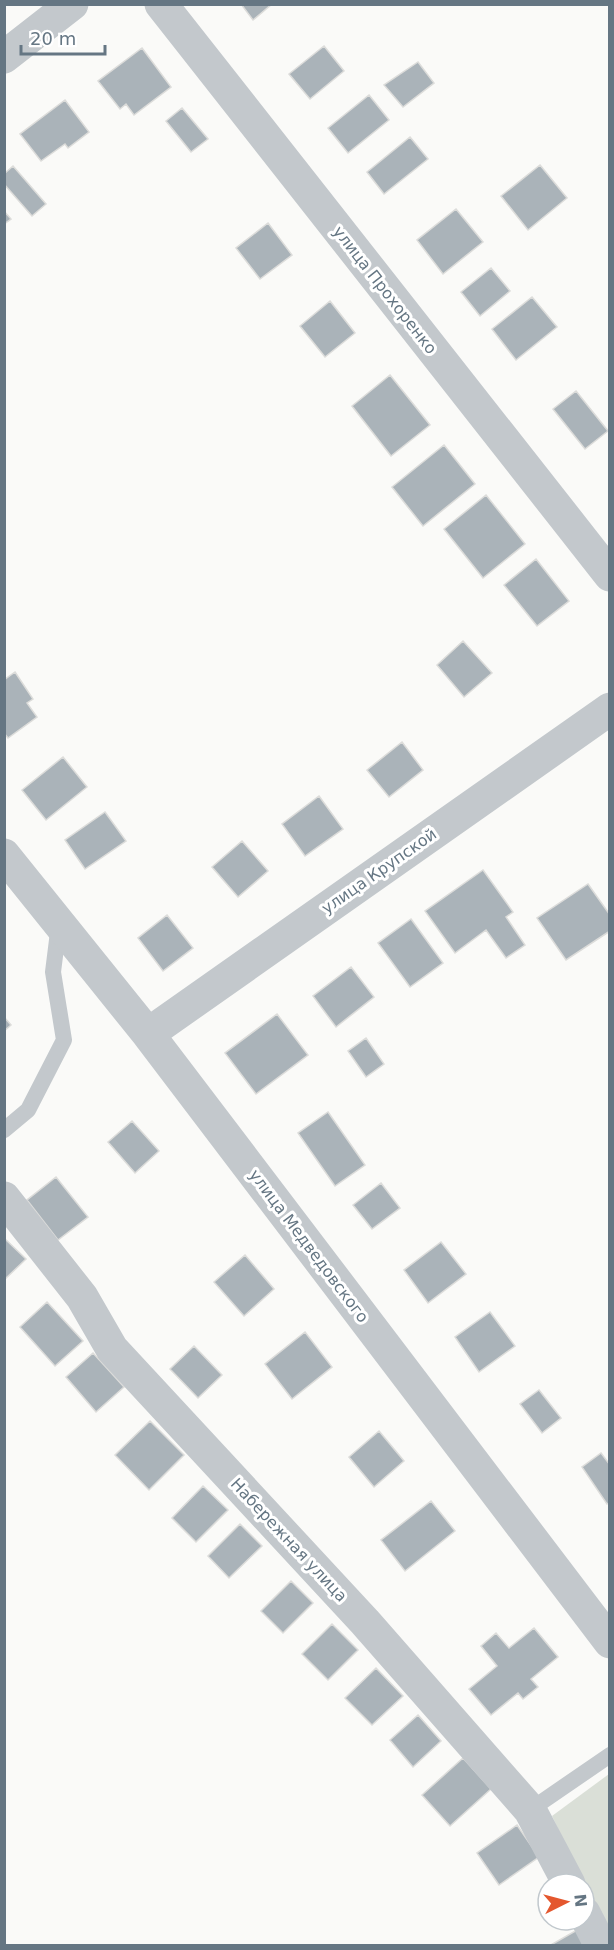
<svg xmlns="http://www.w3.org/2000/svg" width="614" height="1950" viewBox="0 0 614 1950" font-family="'DejaVu Sans',sans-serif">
  <rect width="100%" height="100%" fill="#fafaf8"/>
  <path fill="#dadfd7" d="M609 1774V1933L552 1816Z"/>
  <path fill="#aab3b9" stroke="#dcdcda" stroke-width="1.5" d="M241 4H272L253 20Z
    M324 46 344 71 310 99 289 74Z
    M142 48 171 87 134 115 126 104 120 109 98 81Z
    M418 62 434 83 403 107 384 85Z
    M369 95 389 120 348 153 328 128Z
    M65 100 89 132 68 148 65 144 41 161 20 134Z
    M182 108 208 139 191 152 166 121Z
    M410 137 428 159 384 194 367 172Z
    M540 165 567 198 528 230 501 196Z
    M13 166 46 204 32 216 4 184V174Z
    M456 209 483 242 443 274 417 240Z
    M4 211 11 219 4 224Z
    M268 223 292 255 260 279 236 248Z
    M491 268 510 291 480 316 461 292Z
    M532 297 557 327 516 360 492 329Z
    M330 301 355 333 325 357 300 326Z
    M390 375 430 425 391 456 352 406Z
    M576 391 608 431 585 449 553 409Z
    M444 445 475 484 423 526 392 487Z
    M486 495 525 544 483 578 444 529Z
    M536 559 569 601 537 626 504 585Z
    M463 641 492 673 464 697 437 665Z
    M15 672 33 699 27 703 37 717 8 738 4 733V680Z
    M402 742 423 770 389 797 367 770Z
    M63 757 87 787 46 820 22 790Z
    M319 796 343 829 305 856 282 824Z
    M105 812 126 841 85 869 65 840Z
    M242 841 268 871 238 897 212 867Z
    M483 870 513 912 506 917 525 945 506 958 486 930 455 953 425 911Z
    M588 884 610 915V931L566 960 537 918Z
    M167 915 193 948 163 971 138 938Z
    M411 919 443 963 410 987 378 943Z
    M351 967 374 997 336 1027 313 996Z
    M277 1014 308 1055 256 1094 225 1053Z
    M4 1017 11 1025 4 1031Z
    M366 1038 384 1064 366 1077 348 1051Z
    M328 1112 365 1165 335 1186 298 1133Z
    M132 1121 159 1151 135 1173 108 1142Z
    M56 1177 88 1217 58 1240 27 1200Z
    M381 1183 400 1208 372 1229 353 1205Z
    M4 1238 26 1259 4 1280Z
    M441 1242 466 1274 428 1303 404 1270Z
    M245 1255 274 1289 244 1316 214 1282Z
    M47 1302 83 1341 55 1366 20 1327Z
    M490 1312 515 1346 479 1372 455 1337Z
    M305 1332 332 1367 292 1399 265 1364Z
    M194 1346 222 1375 198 1398 170 1369Z
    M93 1353 124 1387 96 1412 66 1377Z
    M539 1390 561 1418 542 1433 520 1404Z
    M150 1421 184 1455 149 1490 115 1455Z
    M379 1431 404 1461 374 1487 349 1457Z
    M601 1453 610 1465V1502L607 1504 582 1467Z
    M203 1486 228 1510 196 1542 172 1518Z
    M431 1501 455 1531 405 1571 381 1540Z
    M240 1524 262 1546 229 1578 208 1556Z
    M291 1581 313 1603 283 1633 261 1611Z
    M332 1624 358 1650 328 1680 302 1654Z
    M534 1628 558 1657 531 1679 538 1687 523 1699 518 1693 491 1715 469 1689 497 1666 481 1646 496 1633 509 1648Z
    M376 1668 403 1696 372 1725 345 1698Z
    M418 1715 441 1741 413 1767 390 1740Z
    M463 1758 491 1789 450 1826 422 1795Z
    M517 1825 539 1857 499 1885 477 1853Z
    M577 1930 586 1946H549Z"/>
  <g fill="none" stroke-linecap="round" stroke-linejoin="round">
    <path stroke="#c3c8cc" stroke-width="16" d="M4 1130 28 1110 64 1040 53 972 59 924
      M530 1810 610 1755"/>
    <path stroke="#c3c8cc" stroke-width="33" d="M161 4 610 575
      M4 57 72 4
      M4 855 148 1034 610 1642
      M148 1034 610 709
      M4 1198 82 1297 112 1349 365 1622 530 1810 569 1884
      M584 1913 601 1946"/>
  </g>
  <g text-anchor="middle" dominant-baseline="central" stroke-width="6" stroke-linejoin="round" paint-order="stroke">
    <g font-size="16" fill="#657683" stroke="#fff">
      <text transform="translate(385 290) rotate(52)">улица Прохоренко</text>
      <text transform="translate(379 871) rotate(-35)">улица Крупской</text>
      <text transform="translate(309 1246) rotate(53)">улица Медведовского</text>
      <text transform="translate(289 1540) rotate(47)">Набережная улица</text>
    </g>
  </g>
  <rect width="614" height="1950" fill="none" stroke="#657683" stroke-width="12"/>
  <g transform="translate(566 1902) rotate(84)"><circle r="28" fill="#ffffff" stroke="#c1c8cd" stroke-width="1.5"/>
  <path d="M0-4.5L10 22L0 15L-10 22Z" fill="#e4572e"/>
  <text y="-9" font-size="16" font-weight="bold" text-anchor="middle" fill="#657683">N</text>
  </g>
  <path d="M21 45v9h84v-9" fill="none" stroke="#657683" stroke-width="3"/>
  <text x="30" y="45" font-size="18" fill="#657683" stroke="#ffffff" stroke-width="4.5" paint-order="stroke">20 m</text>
</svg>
